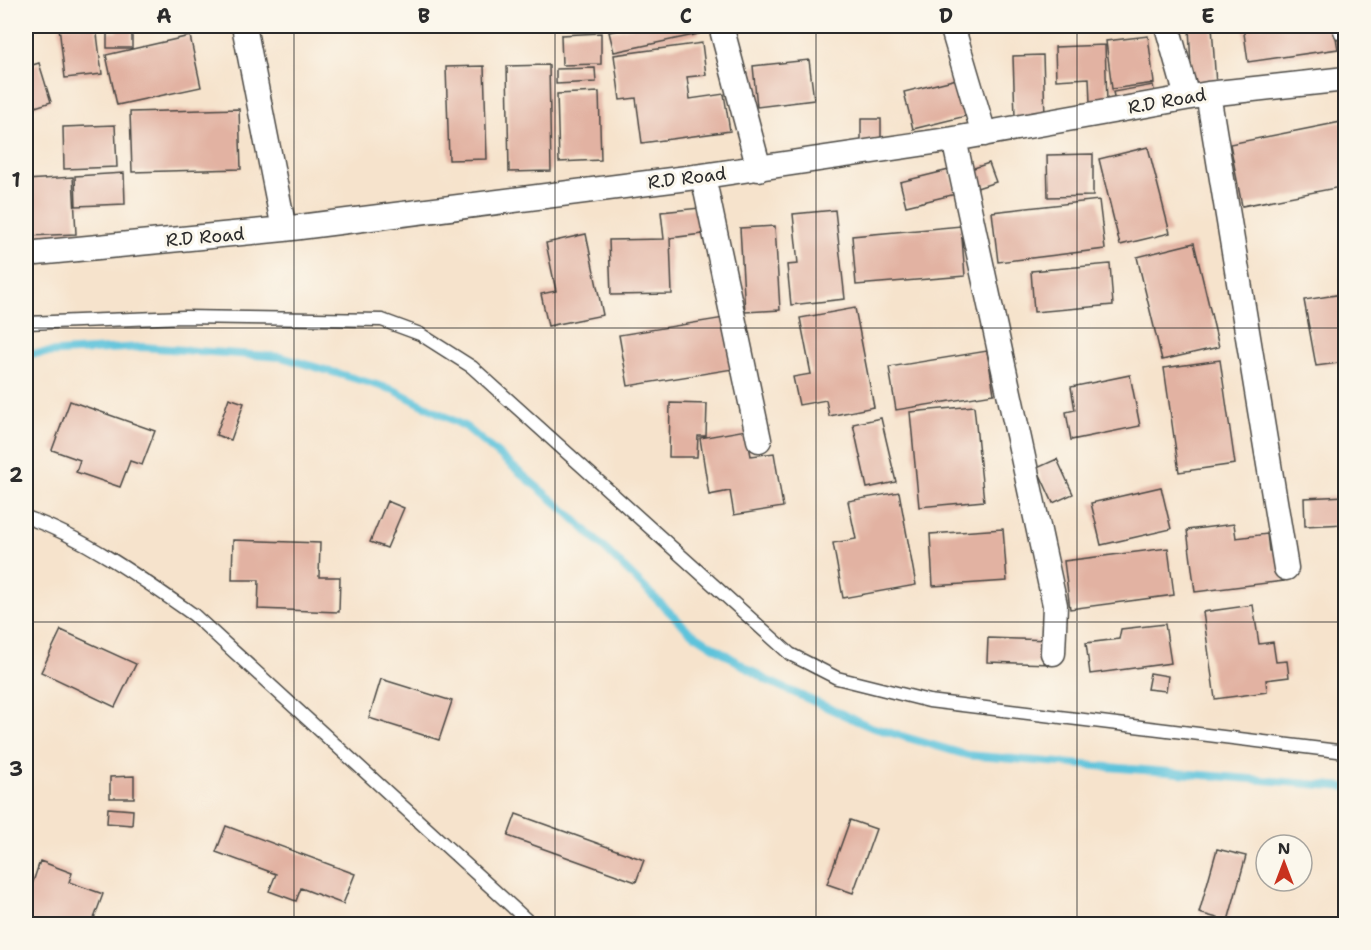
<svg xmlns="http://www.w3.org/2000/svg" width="1371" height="950" viewBox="0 0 1371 950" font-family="'Shantell Sans',sans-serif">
  <rect width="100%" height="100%" fill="#fbf7ec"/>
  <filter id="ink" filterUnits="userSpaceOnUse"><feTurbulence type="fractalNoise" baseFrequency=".0167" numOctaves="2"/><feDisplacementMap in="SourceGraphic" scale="12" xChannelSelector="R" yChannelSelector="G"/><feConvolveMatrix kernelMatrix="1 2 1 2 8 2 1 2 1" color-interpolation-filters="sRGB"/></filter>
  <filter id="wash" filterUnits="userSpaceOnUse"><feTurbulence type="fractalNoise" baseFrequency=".008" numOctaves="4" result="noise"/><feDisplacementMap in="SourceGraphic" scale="24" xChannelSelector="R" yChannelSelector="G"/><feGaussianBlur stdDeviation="1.35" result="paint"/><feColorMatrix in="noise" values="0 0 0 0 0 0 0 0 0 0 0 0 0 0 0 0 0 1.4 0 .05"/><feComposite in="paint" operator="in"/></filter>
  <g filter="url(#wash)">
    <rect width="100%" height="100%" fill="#f6e3cc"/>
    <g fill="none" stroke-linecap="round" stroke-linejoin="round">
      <path stroke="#5dc3db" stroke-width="8" d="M26 354 142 347 281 357 394 390 466 427 569 514 689 631 766 680 871 727 967 755 1346 787"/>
    </g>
    <g id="blocks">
      <path fill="#e2b2a2" d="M71 26H96L102 74 65 78 59 27Z
        M118 26H160V30H132V48H107V33L118 32Z
        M639 26H697L699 34 614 52 609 32Z
        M1212 26 1216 85 1192 87 1189 27Z
        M1243 26H1334L1338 49 1248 62Z
        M601 33V64L562 65 561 35Z
        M190 36 201 87 117 105 106 55Z
        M1148 36 1154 83 1112 89 1106 41Z
        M702 43 706 75 687 77 690 99 724 94 730 131 642 143 636 98 620 100 614 55Z
        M1105 45 1107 102 1090 103 1089 78 1056 80 1055 47Z
        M1043 55 1045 117 1015 118 1013 56Z
        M809 60 814 100 757 107 753 66Z
        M39 63 51 102 26 110V67Z
        M549 65 551 171 509 172 507 66Z
        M484 66 487 159 449 160 446 67Z
        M595 68 596 82 556 84V69Z
        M957 79 966 116 913 129 904 92Z
        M1153 85 1156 100 1117 109 1113 92Z
        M599 92 601 160 559 162 557 94Z
        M239 109 241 169 132 172 130 112Z
        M861 119H881V142H861Z
        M1346 121V186L1242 206 1230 144Z
        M115 125 117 167 64 169 63 127Z
        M1148 147 1170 233 1120 245 1099 159Z
        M1093 154V196L1048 197 1047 155Z
        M989 163 996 182 977 188 971 169Z
        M949 170 956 194 906 206 900 182Z
        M124 173 125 204 76 206 75 176Z
        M73 177 76 234 27 236 26 180Z
        M1099 200 1105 249 998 262 992 212Z
        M700 208 702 234 670 238 672 294 611 295 609 240 664 239 661 212Z
        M835 210 845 299 791 305 787 265 798 264 793 214Z
        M775 226 780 310 745 312 740 228Z
        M961 226 965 276 856 285 852 236Z
        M586 234 603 315 548 326 541 294 556 291 546 243Z
        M1194 243 1219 347 1162 360 1137 257Z
        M1110 264 1113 305 1034 312 1031 271Z
        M1346 276V362L1316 366 1304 300 1342 294 1340 277Z
        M855 308 874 407 829 416 826 400 799 405 793 377 811 374 800 318Z
        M724 318 733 369 628 386 619 335Z
        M987 351 994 394 896 410 889 367Z
        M1220 360 1235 464 1179 472 1164 368Z
        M1130 375 1140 426 1071 440 1066 412 1075 410 1071 387Z
        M229 398 244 403 231 440 216 435Z
        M70 401 155 431 142 465 130 461 120 487 76 472 80 460 52 450Z
        M670 403 707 404 706 436H698L697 457H669Z
        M974 406 984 501 919 507 910 412Z
        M881 418 896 482 867 488 853 424Z
        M746 430 751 456 774 453 783 507 734 515 730 491 709 495 700 438Z
        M1057 459 1073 494 1053 503 1037 468Z
        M1161 487 1171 529 1101 545 1091 503Z
        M899 492 916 585 843 598 833 543 856 539 848 501Z
        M1346 496V524L1305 526 1304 498Z
        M387 501 404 508 387 548 370 542Z
        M1234 524 1236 538 1267 534 1269 551 1280 550 1284 581 1195 592 1187 530Z
        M1003 529 1007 581 933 586 930 534Z
        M233 540 320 543 319 577H340L339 612 258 609 259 580H232Z
        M1168 548 1174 595 1070 609 1064 561Z
        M1253 605 1259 644 1273 642 1276 662 1287 661 1289 677 1266 680 1267 692 1215 699 1203 612Z
        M1165 624 1171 663 1090 674 1086 643 1119 639 1121 629Z
        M61 630 136 664 115 707 41 672Z
        M988 638 1053 640 1052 664 987 662Z
        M1150 673 1168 676 1166 691 1147 689Z
        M381 679 452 701 439 740 369 718Z
        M134 776V798H110V777Z
        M108 808 133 810 132 825 107 823Z
        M516 814 644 860 636 882 508 836Z
        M850 820 876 829 853 893 827 884Z
        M226 826 355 874 343 904 301 888 296 901 269 891 276 874 216 852Z
        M1217 849 1246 856 1228 921 1199 913Z
        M40 861 72 873 69 882 103 894 92 924H26V880L33 882Z"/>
    </g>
  </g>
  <g filter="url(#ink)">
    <use href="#blocks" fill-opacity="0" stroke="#494743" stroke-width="1.5"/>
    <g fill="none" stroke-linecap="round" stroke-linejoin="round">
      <g stroke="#494743" stroke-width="15">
        <path id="service" d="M26 323 184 317 382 320 420 334 472 367 790 654 837 678 929 701 1346 752
          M26 517C87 539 141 578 194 615L531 924"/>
      </g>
      <g stroke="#494743" stroke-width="27">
        <path id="minor" d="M244 26 284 229
          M721 26 759 169
          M952 26 984 134
          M1167 26 1187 97
          M1345 26 1346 30
          M1208 94 1286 568
          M954 139 1055 605 1053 653
          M703 176 759 440
          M26 254 284 229 703 176 954 139 1208 94 1346 79"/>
      </g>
      <use href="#service" stroke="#fff" stroke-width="12"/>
      <use href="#minor" stroke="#fff" stroke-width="24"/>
    </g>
  </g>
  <path fill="none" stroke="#2b2b2b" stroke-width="1.5" stroke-opacity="0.55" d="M294 26V924M555 26V924M816 26V924M1077 26V924M26 328H1346M26 622H1346"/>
  <g text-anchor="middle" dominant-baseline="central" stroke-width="6" stroke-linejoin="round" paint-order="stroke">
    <g font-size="18" fill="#2b2b2b" stroke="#fbf7ec">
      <text transform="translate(1167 101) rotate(-10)">R.D Road</text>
      <text transform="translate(687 178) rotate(-7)">R.D Road</text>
      <text transform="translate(205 237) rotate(-5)">R.D Road</text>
    </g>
  </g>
  <rect width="1371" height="950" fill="none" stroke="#fbf7ec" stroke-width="66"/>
  <g transform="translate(1284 863)"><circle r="28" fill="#fbf7ec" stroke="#a8a59f" stroke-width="1.5"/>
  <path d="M0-4.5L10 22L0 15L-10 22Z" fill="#c8321e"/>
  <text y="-9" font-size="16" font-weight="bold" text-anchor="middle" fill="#2b2b2b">N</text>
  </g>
  <rect x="33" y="33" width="1305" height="884" fill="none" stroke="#2b2b2b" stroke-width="2"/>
  <g font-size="20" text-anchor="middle" font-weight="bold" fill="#2b2b2b">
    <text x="164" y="23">A</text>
    <text x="424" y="23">B</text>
    <text x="686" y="23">C</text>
    <text x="946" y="23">D</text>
    <text x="1208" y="23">E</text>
    <text x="16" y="187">1</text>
    <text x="16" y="482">2</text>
    <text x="16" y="776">3</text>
  </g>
</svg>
